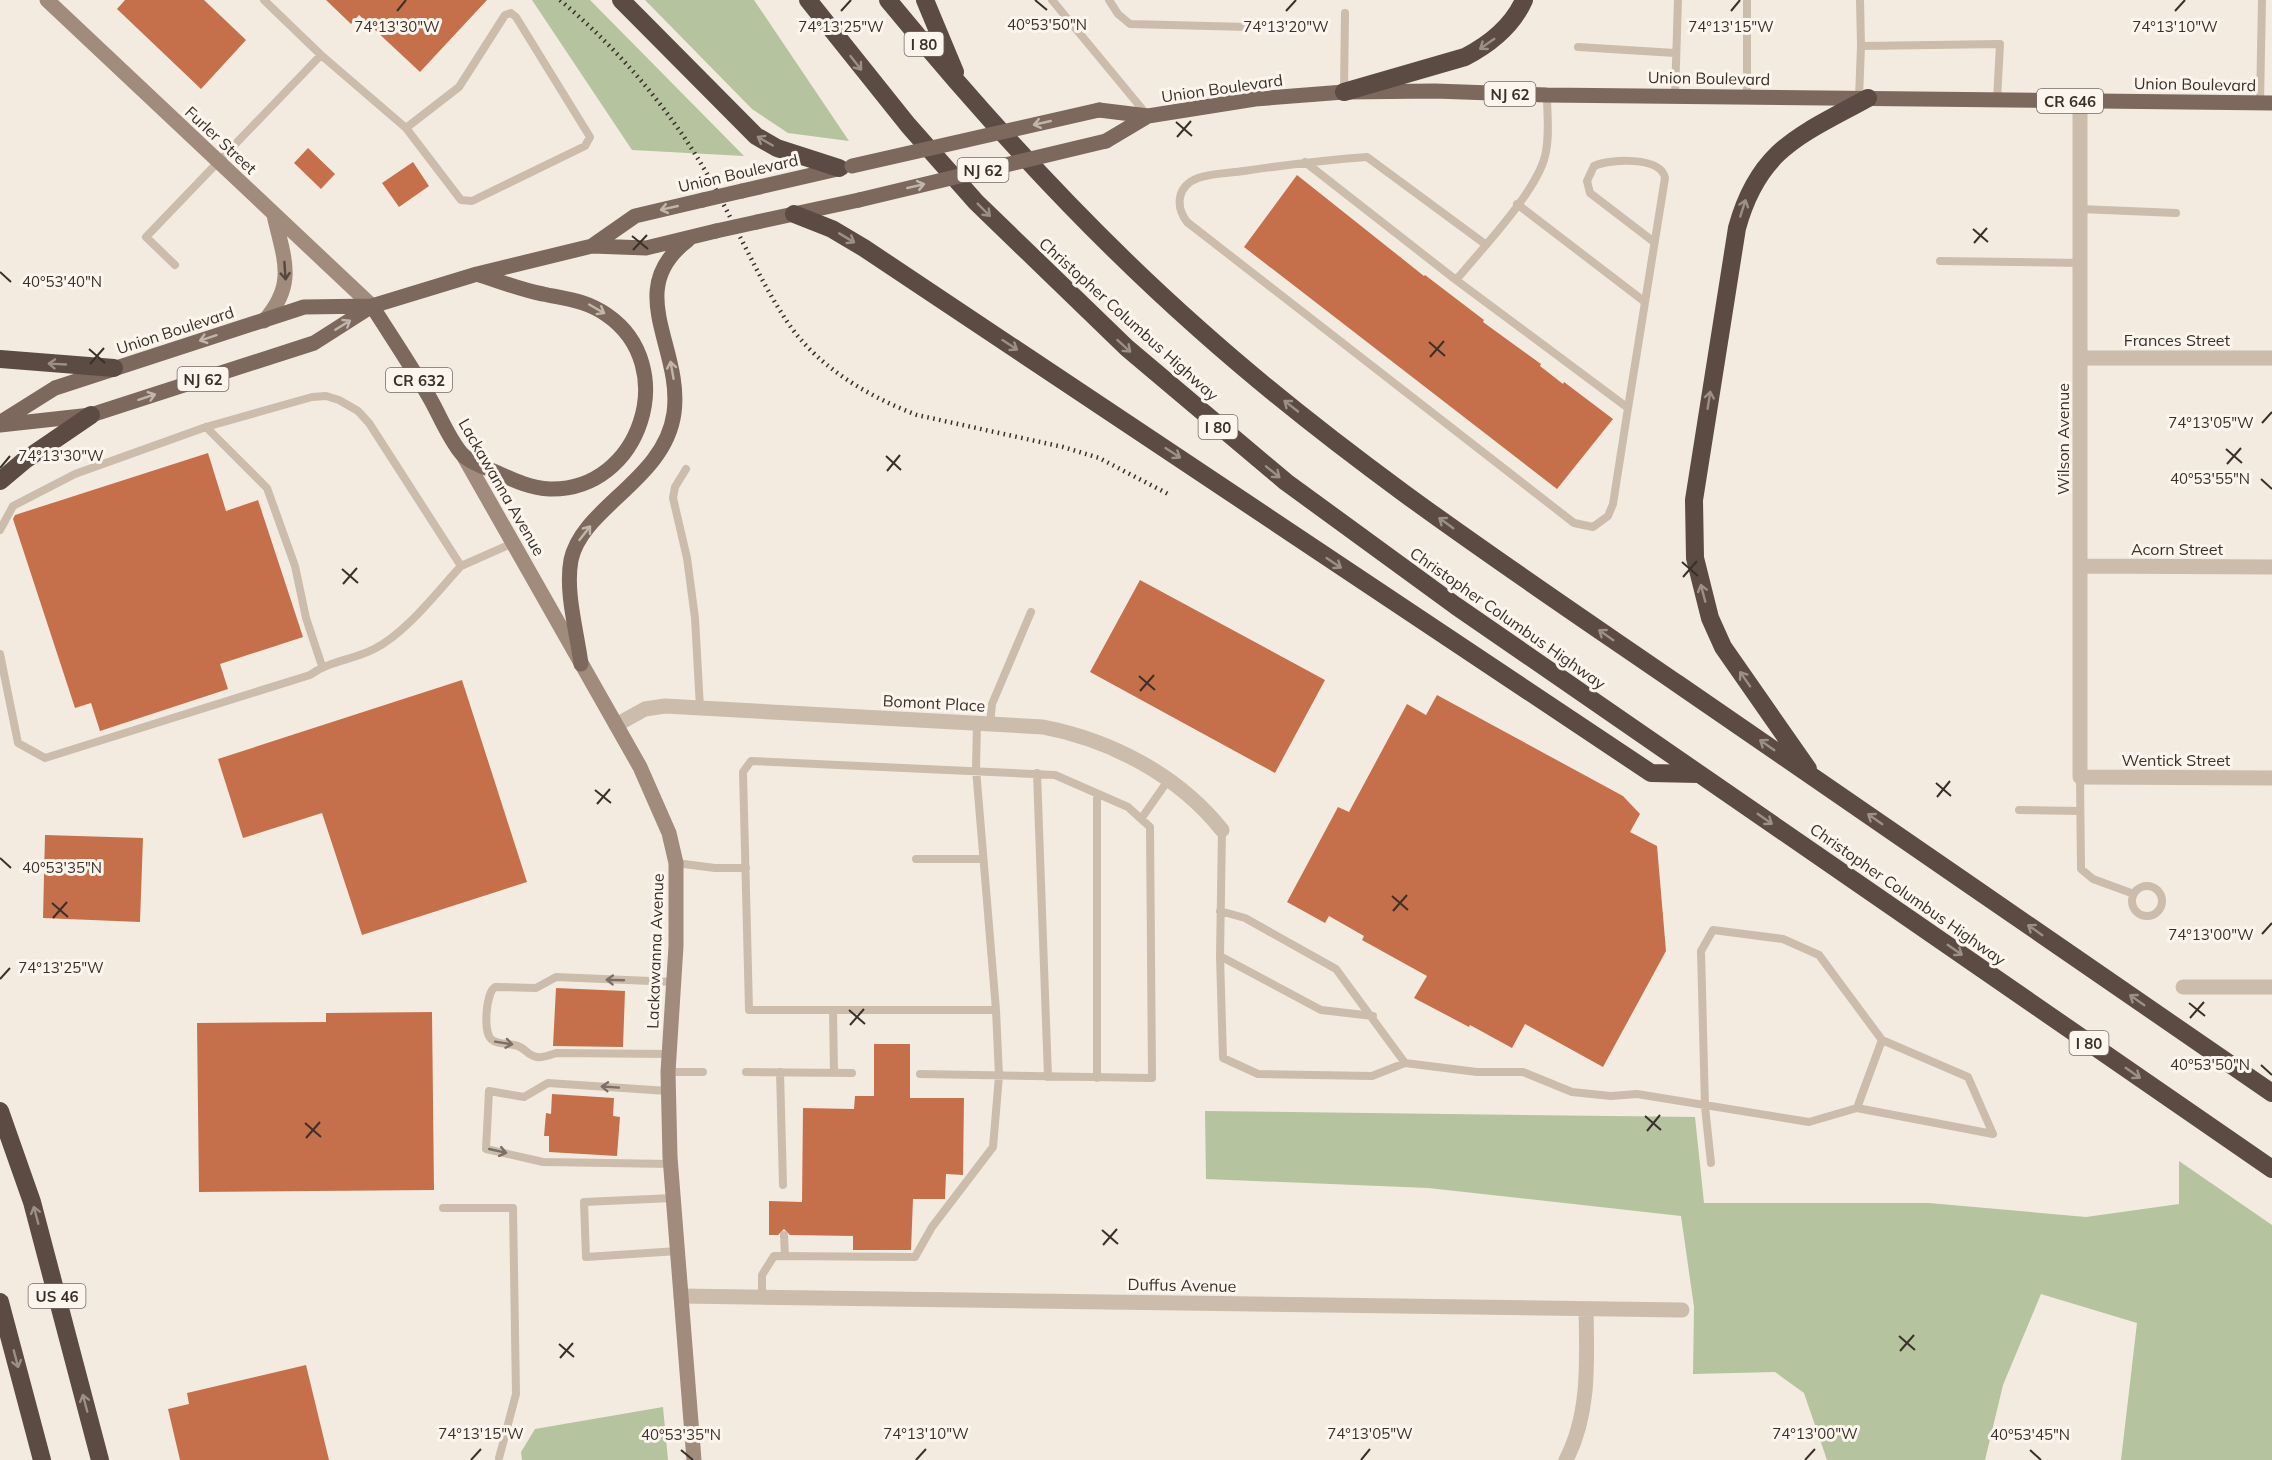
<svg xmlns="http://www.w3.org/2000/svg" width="2272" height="1460" viewBox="0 0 2272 1460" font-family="Mulish,sans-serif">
  <rect width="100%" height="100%" fill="#f3ebe0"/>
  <path fill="#b5c39f" d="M532 0H590L744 156 632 150Z
    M645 0H754L849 141 788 133 752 109Z
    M1205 1111 1695 1117 1704 1203H1929L2086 1217 2179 1204V1161L2272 1225V1460H2121L2137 1323 2041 1294 2003 1385 1985 1460H1827L1804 1393 1775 1372 1693 1374 1694 1307 1681 1216 1428 1188 1206 1179Z
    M663 1407 668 1460H522L521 1452 535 1429Z"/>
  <path fill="#c6704b" d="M125 0H204L246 40 201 89 117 9Z
    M326 0H487L420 72 359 15 351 24Z
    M308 148 335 174 321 189 294 163Z
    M413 162 429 186 399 207 382 183Z
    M1297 175 1424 276 1425 275 1484 320 1483 322 1541 364 1540 366 1563 384 1564 382 1613 419 1557 489 1244 247Z
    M208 453 226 511 258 500 303 637 220 664 228 689 100 731 91 703 75 708 13 519 15 515Z
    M1140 580 1325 680 1275 773 1090 672Z
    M462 680 527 882 362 935 322 813 243 838 218 759Z
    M1437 695 1623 796 1640 814 1630 832 1657 846 1666 951 1603 1067 1525 1024 1512 1048 1470 1025 1469 1027 1414 998 1427 976 1362 940 1364 936 1329 916 1325 923 1287 902 1338 807 1349 812 1407 704 1426 715Z
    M45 835 143 838 140 922 43 918Z
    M556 988 625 991 623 1047 553 1046Z
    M432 1012 434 1190 199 1192 197 1023 326 1022V1013Z
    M874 1044H910V1098H964L963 1175 946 1174 945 1199H913L911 1250H853V1236L790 1235 784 1229 778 1235H769V1201L802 1202 803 1108 854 1109 855 1096H874Z
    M552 1094 614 1098 613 1116 620 1117 617 1156 549 1152V1136H544L546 1113 551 1114Z
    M306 1365 329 1460H180L168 1409 189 1404 187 1393Z"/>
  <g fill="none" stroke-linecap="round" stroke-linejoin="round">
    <path stroke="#ccbcab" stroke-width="8" d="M264 0 321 55 406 128 461 200 472 201 585 146 590 137 516 17 511 13 505 15 459 87 406 128
      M1052 0 1148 116
      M1109 0 1118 14 1130 24 1248 27
      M1747 0V96
      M1860 0 1861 46 2000 44 1997 100
      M1578 47 1675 53
      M1344 92 1345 13
      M1675 95 1678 0
      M1859 98 1861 46
      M2260 103 2262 0
      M1305 162 1456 280
      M1517 204 1645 302
      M2080 209 2176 213
      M1485 244 1367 157C1326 160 1285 165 1244 171 1229 173 1212 173 1198 178 1177 186 1175 206 1187 222L1574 523 1593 527 1608 516 1613 504 1628 408 1456 280C1480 251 1537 191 1545 156 1550 137 1547 114 1547 95
      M1940 261 2082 263
      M175 265 146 237 321 55
      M1628 408 1665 178C1661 156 1610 159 1594 166L1587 181 1590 193 1654 242
      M206 427 267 488 295 566 306 618 322 666
      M686 469 675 487 673 498 687 558 695 618 700 708
      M0 530 13 506 75 474 206 427 312 397 326 396 339 400 358 411 369 423 461 566 513 543
      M0 654 18 743 45 758 310 675C329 661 353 660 374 649 406 633 437 592 461 566
      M977 723 976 769 996 1010
      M990 724 992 704 1031 612
      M1037 773 1048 1077
      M2080 777 2081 869 2093 879 2134 894
      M2019 810 2080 811
      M1141 819 1169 779
      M1222 830 1220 956 1223 1058 1258 1074 1372 1076 1405 1063 1477 1072H1523L1572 1092 1611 1096 1637 1094 1809 1122 1857 1108
      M916 859H983
      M676 863 715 868H746
      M2132 901a15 15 0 1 1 30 0a15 15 0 1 1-30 0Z
      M1220 911 1245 918 1336 969 1405 1063
      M1220 956 1321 1010 1373 1016
      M833 1010 834 1073
      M669 1054 556 1053C550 1055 543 1058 537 1057 528 1056 526 1049 518 1046 510 1043 497 1045 491 1039 483 1031 486 993 495 987L536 988 556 977 674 982
      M668 1072H703
      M746 1072 852 1073
      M780 1072 783 1185
      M1097 1078V794
      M668 1091 548 1083 524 1097 489 1091 486 1149 543 1162 671 1164
      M1711 1163 1705 1107 1701 951 1713 930 1783 939 1819 955 1882 1040 1968 1077 1993 1134 1857 1108 1882 1040
      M673 1198 584 1202 586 1257 678 1251
      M443 1208H513L516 1394 499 1458
      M784 1235 785 1256
      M762 1296V1275L774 1256 915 1257 932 1227 993 1147 999 1076 996 1010H749L743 772 751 761 1055 775 1128 807 1150 827 1152 1078C1075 1077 998 1076 920 1074"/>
    <path stroke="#ccbcab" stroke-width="15" d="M2080 101V777L2272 778
      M2082 358H2272
      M2081 566 2272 567
      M616 725 645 709 665 706 1043 727C1111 740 1178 775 1222 830
      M2183 987H2272
      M681 1296 1682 1310
      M1566 1460C1590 1414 1587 1361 1586 1310"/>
    <path stroke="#a08b7c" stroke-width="15" d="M47 0 372 306
      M264 321C297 284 284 259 274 215
      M463 455 640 767 669 833 676 863V946L668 1072 670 1157 694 1460"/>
    <path stroke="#7c685c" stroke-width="15" d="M1099 110 1148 116 1255 99 1344 92 1435 91 1547 95 2272 103
      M1106 141 1148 116
      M742 191 842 168
      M757 222 859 200
      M592 246 635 216 703 200
      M372 306C391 336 410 364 428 395 439 413 448 438 462 454 470 463 488 468 498 473 515 481 531 488 550 489 641 491 681 366 607 315 586 300 566 299 543 294 521 290 499 281 477 274
      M1 422 55 388 304 307 372 306
      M0 425 91 415 314 343 372 306 477 274 592 246 646 248 716 231
      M581 664C577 632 565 592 571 560 582 507 665 480 674 413 683 347 622 290 688 240"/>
    <path stroke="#5b4b42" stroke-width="18" d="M621 0 756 136 777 148 839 168
      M808 0 908 125 976 202 1127 348 1286 482 1456 606 2272 1169
      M888 0C984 117 1086 229 1199 329 1348 462 1515 572 1678 684 1876 820 2074 957 2272 1093
      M925 0 955 72
      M1344 92 1465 57C1490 44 1512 27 1524 0
      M794 214 832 229 864 248 1651 773 1699 774
      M0 359 114 368
      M0 481 25 460 91 415
      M1808 769 1723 647 1710 618 1695 558 1694 500 1737 228C1759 148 1801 135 1868 98
      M0 1111 32 1202 100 1460
      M0 1302 42 1460"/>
    <path stroke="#3a302a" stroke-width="4.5" stroke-dasharray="1.5 4.5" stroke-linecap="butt" d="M560 0C618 49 668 107 706 172 734 221 756 274 786 320 816 366 867 396 917 415L1063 447 1099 458 1170 495"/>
    <path stroke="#7c685c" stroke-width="15" d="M852 166 1099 110
      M703 200 742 191
      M859 200 1106 141
      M716 231 757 222"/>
  </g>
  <defs><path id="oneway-shaft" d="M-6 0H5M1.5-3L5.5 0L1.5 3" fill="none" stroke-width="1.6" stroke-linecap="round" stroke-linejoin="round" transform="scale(1.5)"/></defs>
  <g stroke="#9b8f86">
    <use href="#oneway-shaft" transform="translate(1487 44) rotate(145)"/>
    <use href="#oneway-shaft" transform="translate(856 63) rotate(52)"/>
    <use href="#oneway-shaft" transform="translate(765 141) rotate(-150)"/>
    <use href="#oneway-shaft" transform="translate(1743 208) rotate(-72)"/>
    <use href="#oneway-shaft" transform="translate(984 210) rotate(45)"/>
    <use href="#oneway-shaft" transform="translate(847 238) rotate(31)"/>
    <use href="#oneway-shaft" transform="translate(1010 345) rotate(33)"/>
    <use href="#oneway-shaft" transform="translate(1124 346) rotate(42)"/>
    <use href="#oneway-shaft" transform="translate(57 364) rotate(-177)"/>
    <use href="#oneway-shaft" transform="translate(1709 400) rotate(-81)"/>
    <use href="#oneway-shaft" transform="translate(1291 406) rotate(-142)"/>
    <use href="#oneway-shaft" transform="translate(1173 453) rotate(33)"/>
    <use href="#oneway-shaft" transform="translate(1273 472) rotate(39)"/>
    <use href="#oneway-shaft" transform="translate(1446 523) rotate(-144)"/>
    <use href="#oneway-shaft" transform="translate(1334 563) rotate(34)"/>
    <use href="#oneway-shaft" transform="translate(1703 593) rotate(-105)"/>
    <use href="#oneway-shaft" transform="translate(1606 635) rotate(-145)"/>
    <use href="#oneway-shaft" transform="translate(1745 679) rotate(-125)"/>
    <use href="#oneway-shaft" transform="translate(1767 745) rotate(-145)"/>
    <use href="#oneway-shaft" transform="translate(1765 819) rotate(35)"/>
    <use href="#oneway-shaft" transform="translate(1875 819) rotate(-145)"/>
    <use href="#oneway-shaft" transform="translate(2035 930) rotate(-145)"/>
    <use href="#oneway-shaft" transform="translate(1955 950) rotate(35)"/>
    <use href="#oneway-shaft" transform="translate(2137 1000) rotate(-145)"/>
    <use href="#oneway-shaft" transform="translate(2133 1073) rotate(35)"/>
    <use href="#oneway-shaft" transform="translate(36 1215) rotate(-105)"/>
    <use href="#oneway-shaft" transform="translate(16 1359) rotate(75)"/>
    <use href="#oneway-shaft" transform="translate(85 1403) rotate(-105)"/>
  </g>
  <g stroke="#c2b6ac">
    <use href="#oneway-shaft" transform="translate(1042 123) rotate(167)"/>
    <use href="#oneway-shaft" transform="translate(916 186) rotate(-13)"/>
    <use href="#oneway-shaft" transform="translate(669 208) rotate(167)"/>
    <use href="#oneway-shaft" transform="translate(597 309) rotate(30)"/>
    <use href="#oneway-shaft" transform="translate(343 325) rotate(-32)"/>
    <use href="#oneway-shaft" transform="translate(208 338) rotate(162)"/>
    <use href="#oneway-shaft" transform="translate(672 370) rotate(-100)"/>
    <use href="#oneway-shaft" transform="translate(147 397) rotate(-18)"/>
    <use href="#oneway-shaft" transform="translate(585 533) rotate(-52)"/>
  </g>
  <use stroke="#54473e" href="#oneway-shaft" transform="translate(285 271) rotate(86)"/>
  <g stroke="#7c6f64">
    <use href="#oneway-shaft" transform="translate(615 980) rotate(-178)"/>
    <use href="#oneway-shaft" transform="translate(504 1043) rotate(9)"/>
    <use href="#oneway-shaft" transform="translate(610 1087) rotate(-176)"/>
    <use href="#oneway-shaft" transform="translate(498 1151) rotate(13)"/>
  </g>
  <path fill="none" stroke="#3a302a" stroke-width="2" d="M1035 0 1047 10M397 11 406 0M841 11 851 0M1286 11 1296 0M1731 11 1740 0M2175 11 2185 0M1176 122 1192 136M1177 137 1191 121M1973 229 1988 242M632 236 648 249M1974 243 1987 228M633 250 647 235M0 272 11 282M1429 342 1445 356M89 349 105 363M1430 357 1444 341M90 364 104 348M2262 423 2272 412M2226 449 2242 463M886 456 901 470M2227 464 2241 448M0 468 10 456M887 471 900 455M2261 479 2272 489M1682 562 1698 576M342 569 358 583M1683 577 1697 561M343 584 357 568M1139 676 1155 690M1140 691 1154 675M1936 783 1951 796M595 790 611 803M1937 797 1950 781M597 804 610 789M0 858 11 868M1392 896 1408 910M52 903 68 917M1393 911 1407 895M53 918 67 902M2262 934 2272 923M0 979 10 968M2189 1003 2205 1016M849 1010 865 1024M2190 1018 2204 1002M850 1025 864 1009M2261 1065 2272 1075M1645 1116 1661 1130M305 1123 321 1137M1647 1131 1660 1115M306 1138 320 1122M1102 1230 1118 1244M1103 1245 1117 1229M1899 1336 1915 1350M559 1344 574 1357M1900 1351 1914 1335M560 1358 573 1343M681 1450 693 1460M2030 1450 2041 1460M471 1460 481 1449M916 1460 926 1449M1361 1460 1370 1449M1805 1460 1815 1449"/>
  <g text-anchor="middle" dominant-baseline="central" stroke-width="6" stroke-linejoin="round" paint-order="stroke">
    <g fill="#fbf5ed" stroke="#746b64" stroke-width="1.5">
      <rect x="904.5" y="32" width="39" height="24" rx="4.5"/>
      <rect x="1484.5" y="82" width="51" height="24" rx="4.5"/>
      <rect x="2037" y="89" width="66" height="24" rx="4.5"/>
      <rect x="957.5" y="158" width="51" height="24" rx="4.5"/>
      <rect x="177.5" y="367" width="51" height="24" rx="4.5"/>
      <rect x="386" y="368" width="66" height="24" rx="4.5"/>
      <rect x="1198.5" y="415" width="39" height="24" rx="4.5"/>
      <rect x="2069.5" y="1031" width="39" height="24" rx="4.5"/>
      <rect x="28.5" y="1284" width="57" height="24" rx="4.5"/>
    </g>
    <g font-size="15" font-weight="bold" fill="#3a302a">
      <text x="924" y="44">I 80</text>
      <text x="1510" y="94">NJ 62</text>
      <text x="2070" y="101">CR 646</text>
      <text x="983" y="170">NJ 62</text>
      <text x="203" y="379">NJ 62</text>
      <text x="419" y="380">CR 632</text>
      <text x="1218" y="427">I 80</text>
      <text x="2089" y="1043">I 80</text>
      <text x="57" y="1296">US 46</text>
    </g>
    <g font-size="16" fill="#3a302a" stroke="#fbf5ed">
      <text transform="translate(1709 78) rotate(1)">Union Boulevard</text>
      <text transform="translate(2195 84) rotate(1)">Union Boulevard</text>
      <text transform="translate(1222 88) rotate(-8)">Union Boulevard</text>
      <text transform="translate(221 140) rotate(43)">Furler Street</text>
      <text transform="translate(738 173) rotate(-13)">Union Boulevard</text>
      <text transform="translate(1129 319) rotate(42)">Christopher Columbus Highway</text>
      <text transform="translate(175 330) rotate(-18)">Union Boulevard</text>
      <text x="2177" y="340">Frances Street</text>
      <text transform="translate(2063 439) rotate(-90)">Wilson Avenue</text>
      <text transform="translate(502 487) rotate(60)">Lackawanna Avenue</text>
      <text x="2177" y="549">Acorn Street</text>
      <text transform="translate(1508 618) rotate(35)">Christopher Columbus Highway</text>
      <text transform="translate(934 703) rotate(3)">Bomont Place</text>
      <text x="2176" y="760">Wentick Street</text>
      <text transform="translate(1908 894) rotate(35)">Christopher Columbus Highway</text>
      <text transform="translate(655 951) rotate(-88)">Lackawanna Avenue</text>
      <text transform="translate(1182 1285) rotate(1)">Duffus Avenue</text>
    </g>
  </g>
  <g font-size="15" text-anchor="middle" fill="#3a302a" stroke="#fbf5ed" stroke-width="6" stroke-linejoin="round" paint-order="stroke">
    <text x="1047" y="30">40°53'50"N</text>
    <text x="397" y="32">74°13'30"W</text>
    <text x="841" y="32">74°13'25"W</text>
    <text x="1286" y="32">74°13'20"W</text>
    <text x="1731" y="32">74°13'15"W</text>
    <text x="2175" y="32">74°13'10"W</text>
    <text x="62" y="287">40°53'40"N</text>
    <text x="2211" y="428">74°13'05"W</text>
    <text x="61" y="461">74°13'30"W</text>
    <text x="2210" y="484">40°53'55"N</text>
    <text x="62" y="873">40°53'35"N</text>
    <text x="2211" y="940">74°13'00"W</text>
    <text x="61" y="973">74°13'25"W</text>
    <text x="2210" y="1070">40°53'50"N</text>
    <text x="481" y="1439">74°13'15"W</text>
    <text x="926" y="1439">74°13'10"W</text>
    <text x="1370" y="1439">74°13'05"W</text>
    <text x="1815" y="1439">74°13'00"W</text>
    <text x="681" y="1440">40°53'35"N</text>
    <text x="2030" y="1440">40°53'45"N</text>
  </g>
</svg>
